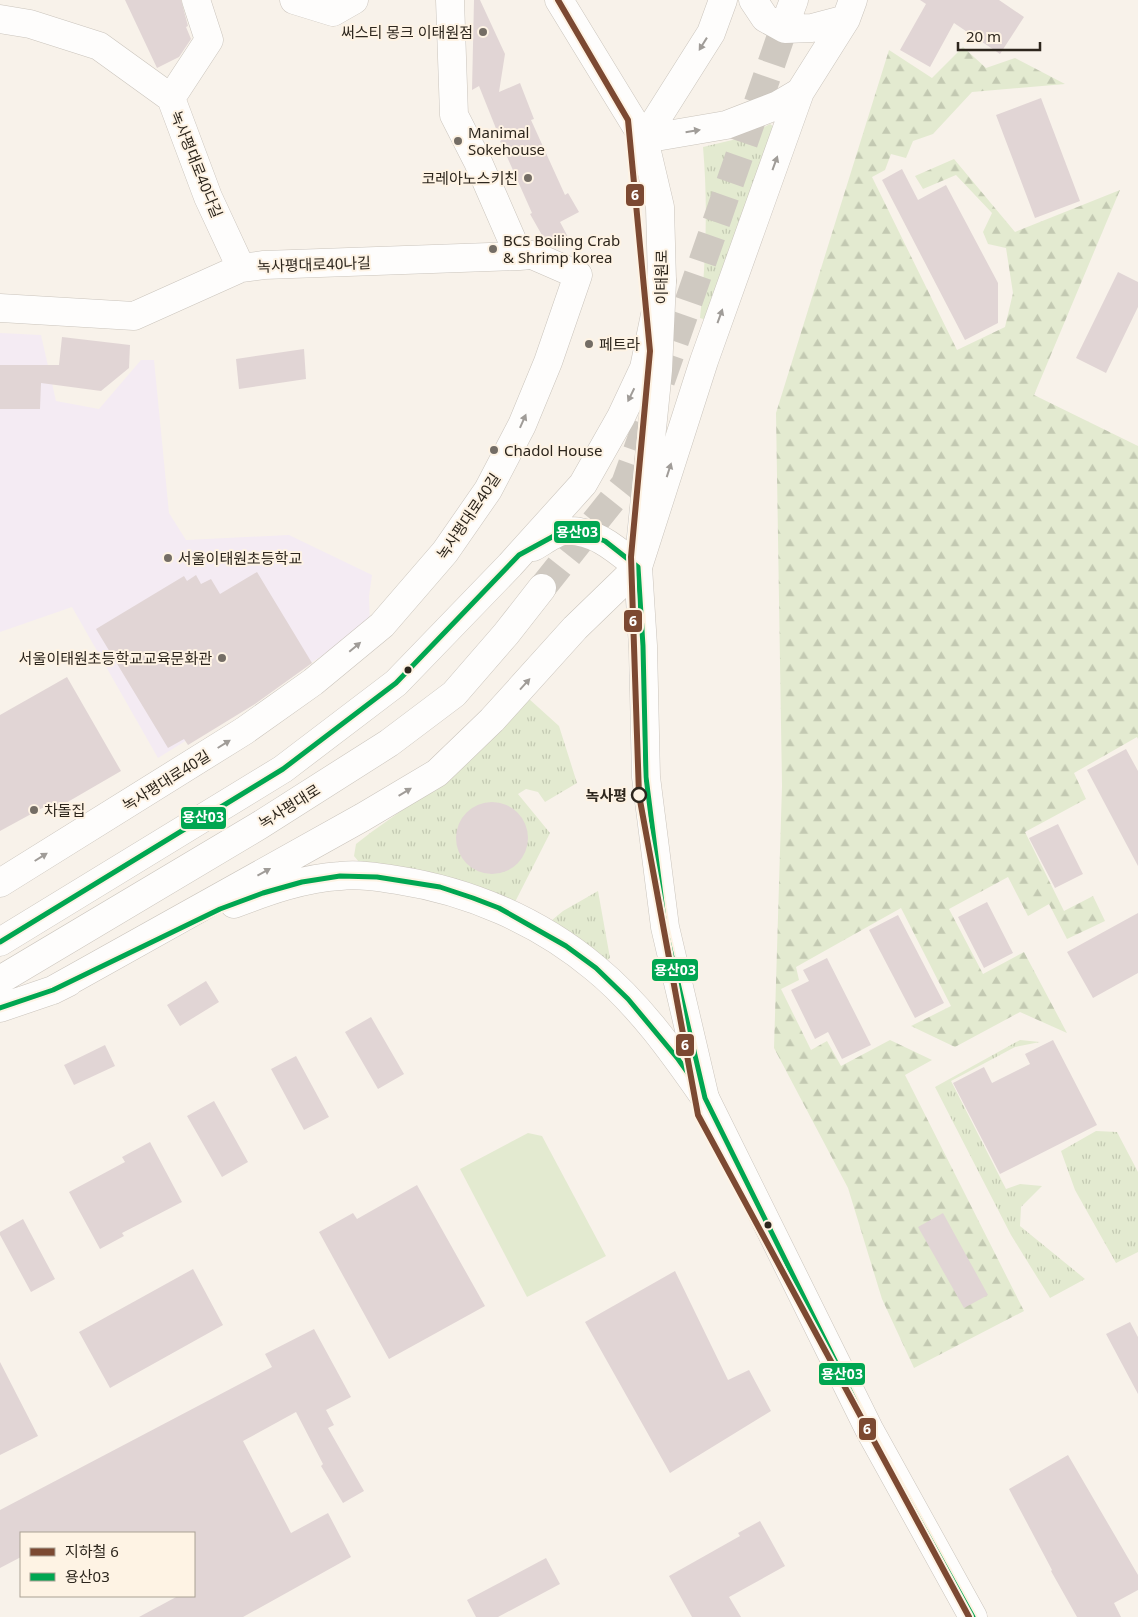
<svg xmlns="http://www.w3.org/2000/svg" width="1138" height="1617" viewBox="0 0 1138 1617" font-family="'Noto Sans','Noto Sans KR',sans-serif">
  <defs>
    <pattern id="grass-tufts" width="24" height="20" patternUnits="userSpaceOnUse" patternTransform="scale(1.25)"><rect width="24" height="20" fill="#e3ead0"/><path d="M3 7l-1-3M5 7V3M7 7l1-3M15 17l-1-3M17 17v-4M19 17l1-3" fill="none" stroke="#c3c9b2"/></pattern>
    <pattern id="forest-firs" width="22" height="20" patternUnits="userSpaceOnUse" patternTransform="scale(1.25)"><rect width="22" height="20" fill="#e3ead0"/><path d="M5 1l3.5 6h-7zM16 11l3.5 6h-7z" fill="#c3c9b2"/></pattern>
  </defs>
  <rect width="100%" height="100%" fill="#f8f2ea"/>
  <path fill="#f4ebf3" d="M0 333 41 335 56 401 99 409 141 360H154L169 513 186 540 289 535 372 575 369 596 370 626 158 758 72 607 0 632Z"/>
  <path fill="url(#grass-tufts)" d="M770 124 774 127 707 320 700 318C706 260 708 204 703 147L745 137Z
    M528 698 559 726 577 783 545 802 538 792 526 789 518 794 550 833 514 904 359 862 354 856 356 844C376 828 397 814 418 799 459 770 499 739 528 698Z
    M598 891 610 958 598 967 540 930 563 911Z
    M1020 1040 1040 1042 1015 1047 951 1081 1006 1189 1020 1184 1042 1186 1021 1207 1020 1226 1085 1279 1050 1298 1011 1235 935 1087Z
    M1096 1131 1117 1132 1138 1172V1252L1116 1263 1075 1190 1061 1151Z"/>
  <path fill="url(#forest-firs)" d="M963 47 986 68 1015 58 1065 84 972 92 933 134 913 141 906 158 891 154 885 170 872 177 957 350 1005 327 1013 293 1006 248 988 244 983 232 992 213 956 175 923 189 915 176 954 159 1015 232 1120 190 1034 395 1138 446V739L1137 737 1074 773 1086 799 1025 832 1064 911 1093 896 1105 921 1067 939 1049 904 1028 916 1008 877 949 909 983 974 1024 952 1067 1033 1020 1012 955 1047 911 1026 951 1006 901 908 796 967 799 980 781 989 811 1050 827 1041 841 1066 890 1040 932 1060 905 1075 1024 1311 914 1368 882 1299 848 1188 774 1048 782 786 776 413 889 50 932 78Z"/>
  <path fill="#e3ead0" d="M528 1133 542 1136 606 1256 527 1297 460 1169Z"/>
  <path fill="#e1d5d5" d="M125 0H181L188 26 186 27 191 39 179 57 157 68Z
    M474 0H480L505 54 499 92 520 83 534 119 531 120 565 195 568 193 579 212 560 222 568 237 551 246 547 244 530 214 532 213 500 141H501L479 86 472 90Z
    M920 0H999L1024 17 1000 54 954 23 930 67 900 50 926 4Z
    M1041 98 1080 201 1035 218 996 115Z
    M902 169 918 200 946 185 998 283V323L965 340 882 180Z
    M1118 272 1138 282V307L1106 373 1076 358Z
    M62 337 130 345 129 368 101 391 41 383 40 409H0V365H59Z
    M304 349 306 379 239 389 236 359Z
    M257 572 312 663 255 704 188 745 184 739 168 748 96 629 184 576 187 581 196 575 201 584 211 579 220 594Z
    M67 677 121 771 59 807 55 801 0 831V715Z
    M1126 749 1138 771V866L1087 770Z
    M456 838a36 36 0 1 1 72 0a36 36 0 1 1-72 0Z
    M1058 824 1083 874 1055 888 1029 838Z
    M987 902 1013 953 984 968 958 917Z
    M1138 913V973L1093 998 1067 952Z
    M898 915 944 1003 915 1018 869 930Z
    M827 958 871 1045 842 1059 828 1032 815 1039 791 990 809 981 803 970Z
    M206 981 219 1002 180 1026 167 1005Z
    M371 1017 404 1074 378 1089 345 1032Z
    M1053 1040 1097 1125 1000 1174 953 1083 984 1067 992 1083 1030 1064 1025 1054Z
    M105 1045 115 1066 74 1085 64 1065Z
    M296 1056 329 1117 304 1130 271 1069Z
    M214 1101 248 1162 222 1177 187 1116Z
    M150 1142 182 1202 122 1233 124 1236 100 1249 69 1192 125 1162 122 1157Z
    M417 1185 485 1306 389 1359 319 1232 353 1213 357 1219Z
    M943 1213 988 1295 964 1308 918 1227Z
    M23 1219 55 1279 31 1292 0 1235V1232Z
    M193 1269 223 1325 110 1388 79 1332Z
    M675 1271 728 1380 749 1370 771 1411 670 1473 585 1322Z
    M1130 1322 1138 1337V1394L1106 1334Z
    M314 1329 351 1397 326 1410 334 1425 328 1428 364 1491 343 1503 321 1466 323 1464 296 1412 243 1441 291 1533 328 1513 351 1557 243 1617H139L178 1596H194V1533H21V1557L0 1568V1510L272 1367 265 1354Z
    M0 1362 38 1436 0 1455Z
    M1068 1455 1138 1575V1590L1114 1603 1121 1617H1077L1051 1571 1052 1570 1009 1489Z
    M760 1521 785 1566 729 1597 741 1617H692L669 1576 740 1536 738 1533Z
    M546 1558 560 1584 498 1617H476L467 1600Z"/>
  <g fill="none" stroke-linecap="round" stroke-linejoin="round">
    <path stroke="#cfc9c1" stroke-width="28" stroke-dasharray="28 14" stroke-linecap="butt" d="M661 381 788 16
      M542 588 625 484 648 420"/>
    <g stroke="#cac4bc" stroke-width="29">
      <path id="street" d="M294 0 333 12 354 0
        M0 19 30 24 99 46 171 98 208 197 241 268
        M171 98 209 40 196 0
        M0 308 134 316 241 268 264 265 519 256
        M0 883 244 731 313 682 382 625 445 552 488 490 522 425 548 362 578 275 532 255 519 256 478 162 454 115 450 0"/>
    </g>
    <g stroke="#cac4bc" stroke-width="29">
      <path id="secondary" d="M559 0 644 139 660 207 662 281 658 370 638 567 643 646 646 777 665 927 705 1098 869 1429 973 1617"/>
    </g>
    <g stroke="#cac4bc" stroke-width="29">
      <path id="primary" d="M753 0 765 18 785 29 812 28 846 19
        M788 16 794 0
        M644 139 726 125 778 105 800 92
        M644 139 711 33 723 0
        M533 547C541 543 557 531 565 531 594 529 617 550 638 567
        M234 904C268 891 304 878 340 876 359 874 378 877 397 880 469 891 539 921 595 968 639 1004 673 1052 705 1098
        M0 942 283 769 396 683 510 565 583 484 621 417 644 368 662 281
        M0 980 260 825 389 743 454 694 506 634 542 588
        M53 990 363 817 437 773 492 720 575 628 638 567 704 361 800 92 846 19 853 0
        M0 1008 53 990 69 982"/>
    </g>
    <use href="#street" stroke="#fefdfc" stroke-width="28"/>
    <use href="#secondary" stroke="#fefdfc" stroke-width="28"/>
    <use href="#primary" stroke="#fefdfc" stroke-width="28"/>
    <g stroke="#fef3e4" stroke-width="9">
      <path id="bus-1" d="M0 942 283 769 396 683 519 555 563 531 582 533 605 541 638 567 643 646 646 777 665 927 705 1098 869 1429 973 1617
        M0 1008 53 990 220 909 263 893 302 882 340 876 377 877 440 887 473 898 499 908 566 946 596 968 628 999 678 1059 693 1080"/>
    </g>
    <use href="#bus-1" stroke="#00a651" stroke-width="5"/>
    <g stroke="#fef3e4" stroke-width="10">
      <path id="metro-1" d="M558 0 628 120 650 351 631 557 639 795 698 1115 969 1617"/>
    </g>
    <use href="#metro-1" stroke="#7c4932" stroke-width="6"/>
  </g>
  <defs><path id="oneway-solid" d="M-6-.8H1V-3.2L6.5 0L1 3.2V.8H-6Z" transform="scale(1.25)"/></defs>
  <g fill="#a09c98">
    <use href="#oneway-solid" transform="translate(703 44) rotate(122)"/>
    <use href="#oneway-solid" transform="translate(693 131) rotate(-9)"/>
    <use href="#oneway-solid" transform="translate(775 163) rotate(-70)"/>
    <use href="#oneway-solid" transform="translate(720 316) rotate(-70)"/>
    <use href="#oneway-solid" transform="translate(631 395) rotate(116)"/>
    <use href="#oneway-solid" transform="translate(523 421) rotate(-66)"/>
    <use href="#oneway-solid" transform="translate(669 470) rotate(-72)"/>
    <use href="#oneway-solid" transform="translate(355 647) rotate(-40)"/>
    <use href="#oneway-solid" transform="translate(525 684) rotate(-48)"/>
    <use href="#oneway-solid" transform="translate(224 744) rotate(-32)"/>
    <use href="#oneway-solid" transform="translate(405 792) rotate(-31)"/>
    <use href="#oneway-solid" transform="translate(41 857) rotate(-32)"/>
    <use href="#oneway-solid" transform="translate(264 872) rotate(-29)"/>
  </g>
  <g fill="#746d65" stroke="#fef3e4" stroke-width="2">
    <circle cx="483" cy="32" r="5"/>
    <circle cx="458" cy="141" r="5"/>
    <circle cx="528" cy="178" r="5"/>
    <circle cx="493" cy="249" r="5"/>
    <circle cx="589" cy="344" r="5"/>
    <circle cx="494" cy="450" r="5"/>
    <circle cx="168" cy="558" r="5"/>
    <circle cx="222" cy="658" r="5"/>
    <circle cx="34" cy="810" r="5"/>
  </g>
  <g fill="#2d261d" stroke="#fef3e4" stroke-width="2">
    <circle cx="408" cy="670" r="4.5"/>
    <circle cx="768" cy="1225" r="4.5"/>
  </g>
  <circle fill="#fef3e4" stroke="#2d261d" stroke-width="2.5" cx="639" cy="795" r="7"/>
  <g text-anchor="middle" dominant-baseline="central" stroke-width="4" stroke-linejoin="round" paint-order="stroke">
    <g font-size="15" fill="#2d261d" stroke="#fef3e4" text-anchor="start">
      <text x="473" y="32" text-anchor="end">써스티 몽크 이태원점</text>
      <text x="468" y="132">Manimal<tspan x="468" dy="17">Sokehouse</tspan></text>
      <text x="518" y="178" text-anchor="end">코레아노스키친</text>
      <text x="503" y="240">BCS Boiling Crab<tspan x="503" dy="17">&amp; Shrimp korea</tspan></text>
      <text x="599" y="344">페트라</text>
      <text x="504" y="450">Chadol House</text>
      <text x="178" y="558">서울이태원초등학교</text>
      <text x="212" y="658" text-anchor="end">서울이태원초등학교교육문화관</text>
      <text x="44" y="810">차돌집</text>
    </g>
    <g font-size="15" fill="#2d261d" stroke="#fef3e4">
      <text transform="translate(197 164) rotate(68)">녹사평대로40다길</text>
      <text transform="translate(314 264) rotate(-2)">녹사평대로40나길</text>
      <text transform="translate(661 277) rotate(-90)">이태원로</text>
      <text transform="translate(468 516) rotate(-56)">녹사평대로40길</text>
      <text transform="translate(166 780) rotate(-32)">녹사평대로40길</text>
      <text transform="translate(289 806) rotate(-32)">녹사평대로</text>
    </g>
    <g font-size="15" font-weight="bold" fill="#2d261d" stroke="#fef3e4" text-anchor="end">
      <text x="627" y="795">녹사평</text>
    </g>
  </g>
  <g stroke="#fef3e4" stroke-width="2">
    <rect x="625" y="183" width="20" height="24" rx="5" fill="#7c4932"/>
    <rect x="553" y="520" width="48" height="24" rx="5" fill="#00a651"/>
    <rect x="623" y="609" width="20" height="24" rx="5" fill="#7c4932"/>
    <rect x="180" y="806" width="47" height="24" rx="5" fill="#00a651"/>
    <rect x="651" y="958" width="48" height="24" rx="5" fill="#00a651"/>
    <rect x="675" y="1033" width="20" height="24" rx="5" fill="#7c4932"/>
    <rect x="818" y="1362" width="48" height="24" rx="5" fill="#00a651"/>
    <rect x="858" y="1417" width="19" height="24" rx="5" fill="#7c4932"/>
  </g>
  <g font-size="14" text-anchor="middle" font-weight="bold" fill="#fff">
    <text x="635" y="200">6</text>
    <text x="577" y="537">용산03</text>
    <text x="633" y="626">6</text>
    <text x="203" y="822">용산03</text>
    <text x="675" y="975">용산03</text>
    <text x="685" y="1050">6</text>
    <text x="842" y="1379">용산03</text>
    <text x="867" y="1434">6</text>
  </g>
  <rect x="20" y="1532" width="175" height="65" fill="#fef3e4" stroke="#aaa194"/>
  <rect x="30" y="1548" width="25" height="8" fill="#7c4932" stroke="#aaa194"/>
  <text x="65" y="1557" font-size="15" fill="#2d261d">지하철 6</text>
  <rect x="30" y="1573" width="25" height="8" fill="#00a651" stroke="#aaa194"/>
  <text x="65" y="1582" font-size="15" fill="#2d261d">용산03</text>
  <path d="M958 42v8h82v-8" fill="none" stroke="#2d261d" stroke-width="2.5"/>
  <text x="966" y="42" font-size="15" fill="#2d261d" stroke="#fef3e4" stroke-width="4" paint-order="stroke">20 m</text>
</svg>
